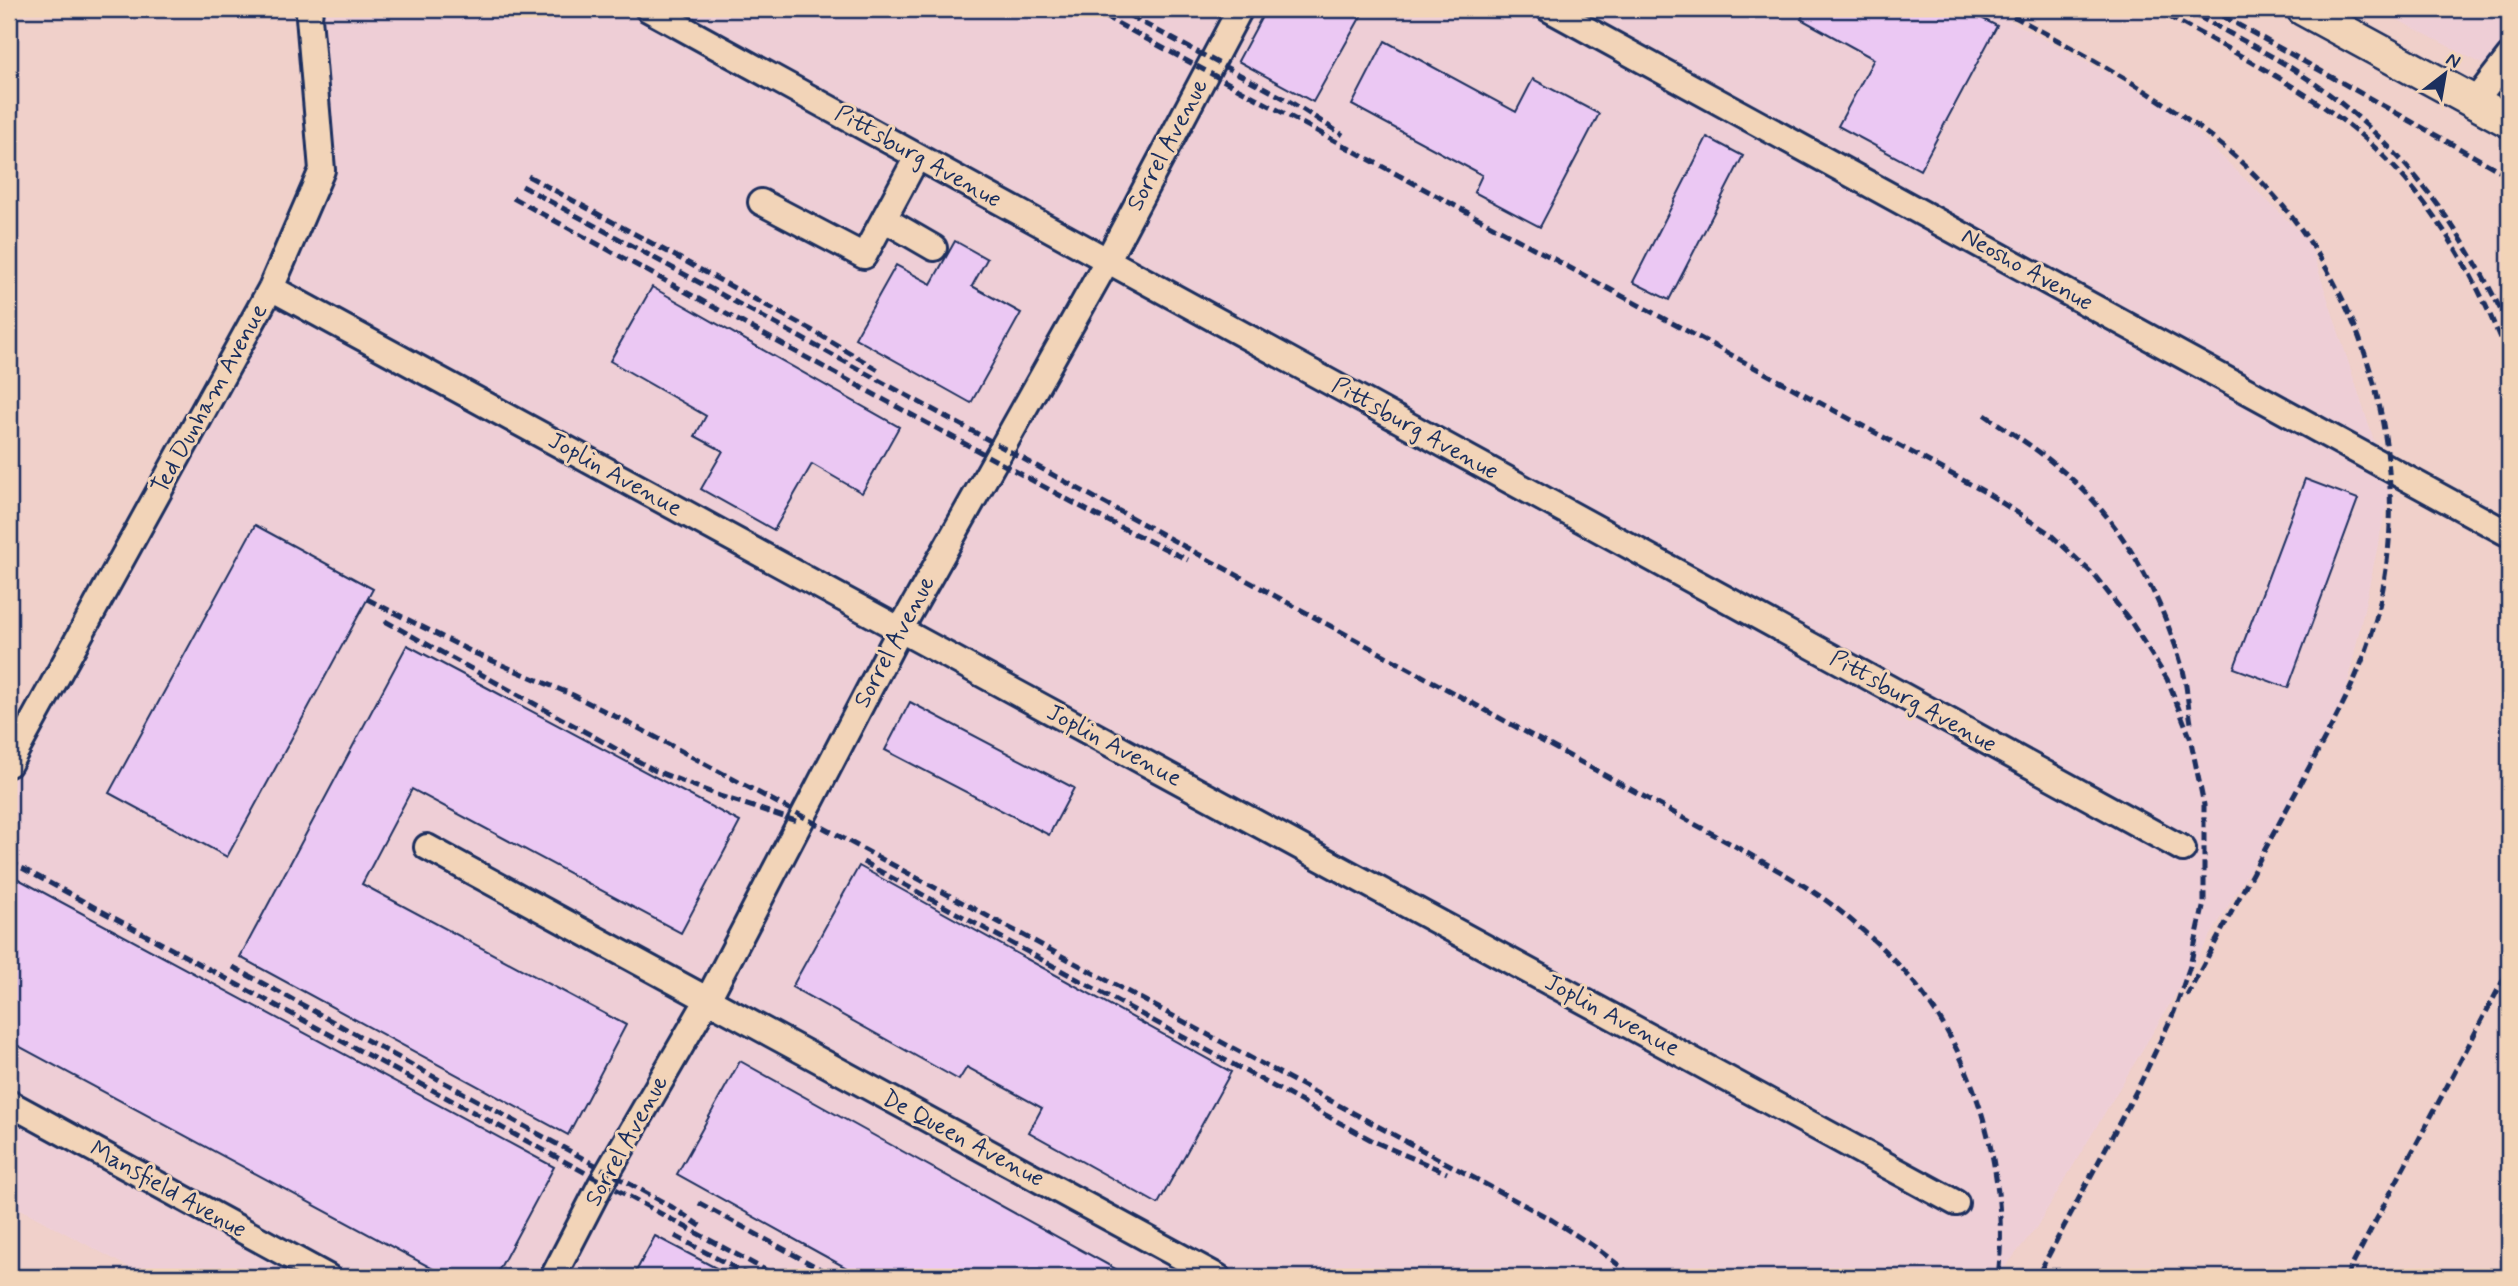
<svg xmlns="http://www.w3.org/2000/svg" width="2518" height="1286" viewBox="0 0 2518 1286" font-family="Mynerve,sans-serif">
  <rect width="100%" height="100%" fill="#f0d0ca"/>
  <filter id="ink" filterUnits="userSpaceOnUse"><feTurbulence type="fractalNoise" baseFrequency=".0143" numOctaves="2"/><feDisplacementMap in="SourceGraphic" scale="14" xChannelSelector="R" yChannelSelector="G"/><feConvolveMatrix kernelMatrix="1 2 1 2 8 2 1 2 1" color-interpolation-filters="sRGB"/></filter>
  <g filter="url(#ink)">
    <path fill="#eeced6" d="M310 9H1989L2172 108 2309 241 2390 490 2344 701 2290 803 2036 1228 1997 1277H147L9 1203V764L322 171Z
      M2377 9H2509V78Z"/>
    <path fill="#ebc8f3" stroke="#1b2f5e" stroke-width="2" d="M1266 9H1365L1313 102 1238 61Z
      M1806 9H1964L1997 26 1920 170 1838 126 1874 59 1801 19Z
      M1385 41 1516 112 1533 79 1599 114 1540 227 1474 192 1482 175 1352 105Z
      M1707 137 1743 156 1669 300 1633 282Z
      M955 241 987 259 972 286 1021 313 971 403 855 338 896 265 931 284Z
      M652 287 899 427 862 493 812 464 774 530 701 489 723 451 695 436 706 416 610 361Z
      M2305 479 2358 499 2288 688 2234 668Z
      M255 525 373 589 227 857 109 793Z
      M407 645 740 822 681 933 412 789 362 884 626 1025 568 1135 240 957Z
      M910 702 1074 788 1049 835 885 750Z
      M859 866 1231 1072 1158 1204 1029 1132 1042 1108 967 1067 959 1080 792 987Z
      M9 874 554 1167 495 1277H448L9 1041Z
      M740 1061 884 1141 1130 1277H863L821 1254 677 1174Z
      M655 1236 733 1277H633Z"/>
    <g fill="none" stroke-linecap="round" stroke-linejoin="round">
      <g stroke="#1b2f5e" stroke-width="30">
        <path id="minor" d="M648 9 2183 849
          M1549 9 2505 532
          M2474 102 2509 57
          M761 202 864 256 917 157
          M884 219 934 248
          M271 288 1956 1203
          M9 764 271 288 322 170 309 17 310 9
          M427 847 1218 1277
          M9 1103 328 1277
          M553 1277 601 1184 707 1001 900 630 1107 261 1240 9"/>
      </g>
      <g stroke="#1b2f5e" stroke-width="37">
        <path id="major" d="M2303 9 2509 121"/>
      </g>
      <use href="#minor" stroke="#f2d4b8" stroke-width="24"/>
      <use href="#major" stroke="#f2d4b8" stroke-width="32"/>
      <path stroke="#1b2f5e" stroke-width="5" stroke-dasharray="10 5" stroke-linecap="butt" d="M1091 9 1985 492 2049 533 2095 576 2131 622 2167 679 2190 737 2204 805V903L2190 966 2174 1012 2141 1082 2037 1277
        M1117 9 1289 101 1343 135
        M2000 9C2080 52 2161 94 2231 153 2368 270 2426 474 2368 645 2350 697 2321 744 2296 792 2259 860 2223 928 2187 996
        M2155 9C2219 44 2284 77 2342 120 2420 178 2477 272 2509 362
        M2185 9C2219 28 2255 46 2288 66 2392 130 2458 219 2509 327
        M2210 9 2509 176
        M528 176 817 333 880 371
        M522 186 1733 845C1771 867 1812 887 1846 916 1877 942 1907 970 1930 1004 1982 1079 2009 1187 1998 1277
        M513 198 1096 515 1188 560
        M1985 415C2010 432 2036 448 2059 468 2121 518 2161 594 2183 670 2187 687 2188 705 2191 723
        M367 599 474 653 573 695 644 731 1552 1220 1595 1247 1634 1277
        M385 621 656 771 720 796 796 821
        M9 861 778 1277
        M863 862 1375 1142 1447 1173
        M233 967 608 1172 672 1207 705 1229
        M699 1203 835 1277
        M675 1236 752 1277
        M2346 1277 2509 969"/>
    </g>
  </g>
  <g text-anchor="middle" dominant-baseline="central" stroke-width="6" stroke-linejoin="round" paint-order="stroke">
    <g font-size="24" fill="#1b2f5e" stroke="#f2d4b8">
      <text transform="translate(1168 145) rotate(-62)">Sorrel Avenue</text>
      <text transform="translate(918 157) rotate(29)">Pittsburg Avenue</text>
      <text transform="translate(2027 270) rotate(29)">Neosho Avenue</text>
      <text transform="translate(210 399) rotate(-61)">Ted Dunham Avenue</text>
      <text transform="translate(1415 429) rotate(29)">Pittsburg Avenue</text>
      <text transform="translate(615 475) rotate(29)">Joplin Avenue</text>
      <text transform="translate(895 642) rotate(-62)">Sorrel Avenue</text>
      <text transform="translate(1913 702) rotate(29)">Pittsburg Avenue</text>
      <text transform="translate(1114 746) rotate(28)">Joplin Avenue</text>
      <text transform="translate(1612 1016) rotate(28)">Joplin Avenue</text>
      <text transform="translate(963 1139) rotate(28)">De Queen Avenue</text>
      <text transform="translate(627 1141) rotate(-61)">Sorrel Avenue</text>
      <text transform="translate(168 1190) rotate(29)">Mansfield Avenue</text>
    </g>
  </g>
  <rect width="2518" height="1286" fill="none" stroke="#f2d4b8" stroke-width="35"/>
  <rect x="18" y="18" width="2483" height="1251" fill="none" stroke="#1b2f5e" stroke-width="2.5" filter="url(#ink)"/>
  <g transform="translate(2445 74) rotate(31)" stroke="#f2d4b8" stroke-width="5" paint-order="stroke">
  <path d="M0-5L12 26L0 18L-12 26Z" fill="#1b2f5e"/>
  <text y="-10" font-size="19" font-weight="bold" text-anchor="middle" fill="#1b2f5e">N</text>
  </g>
</svg>
